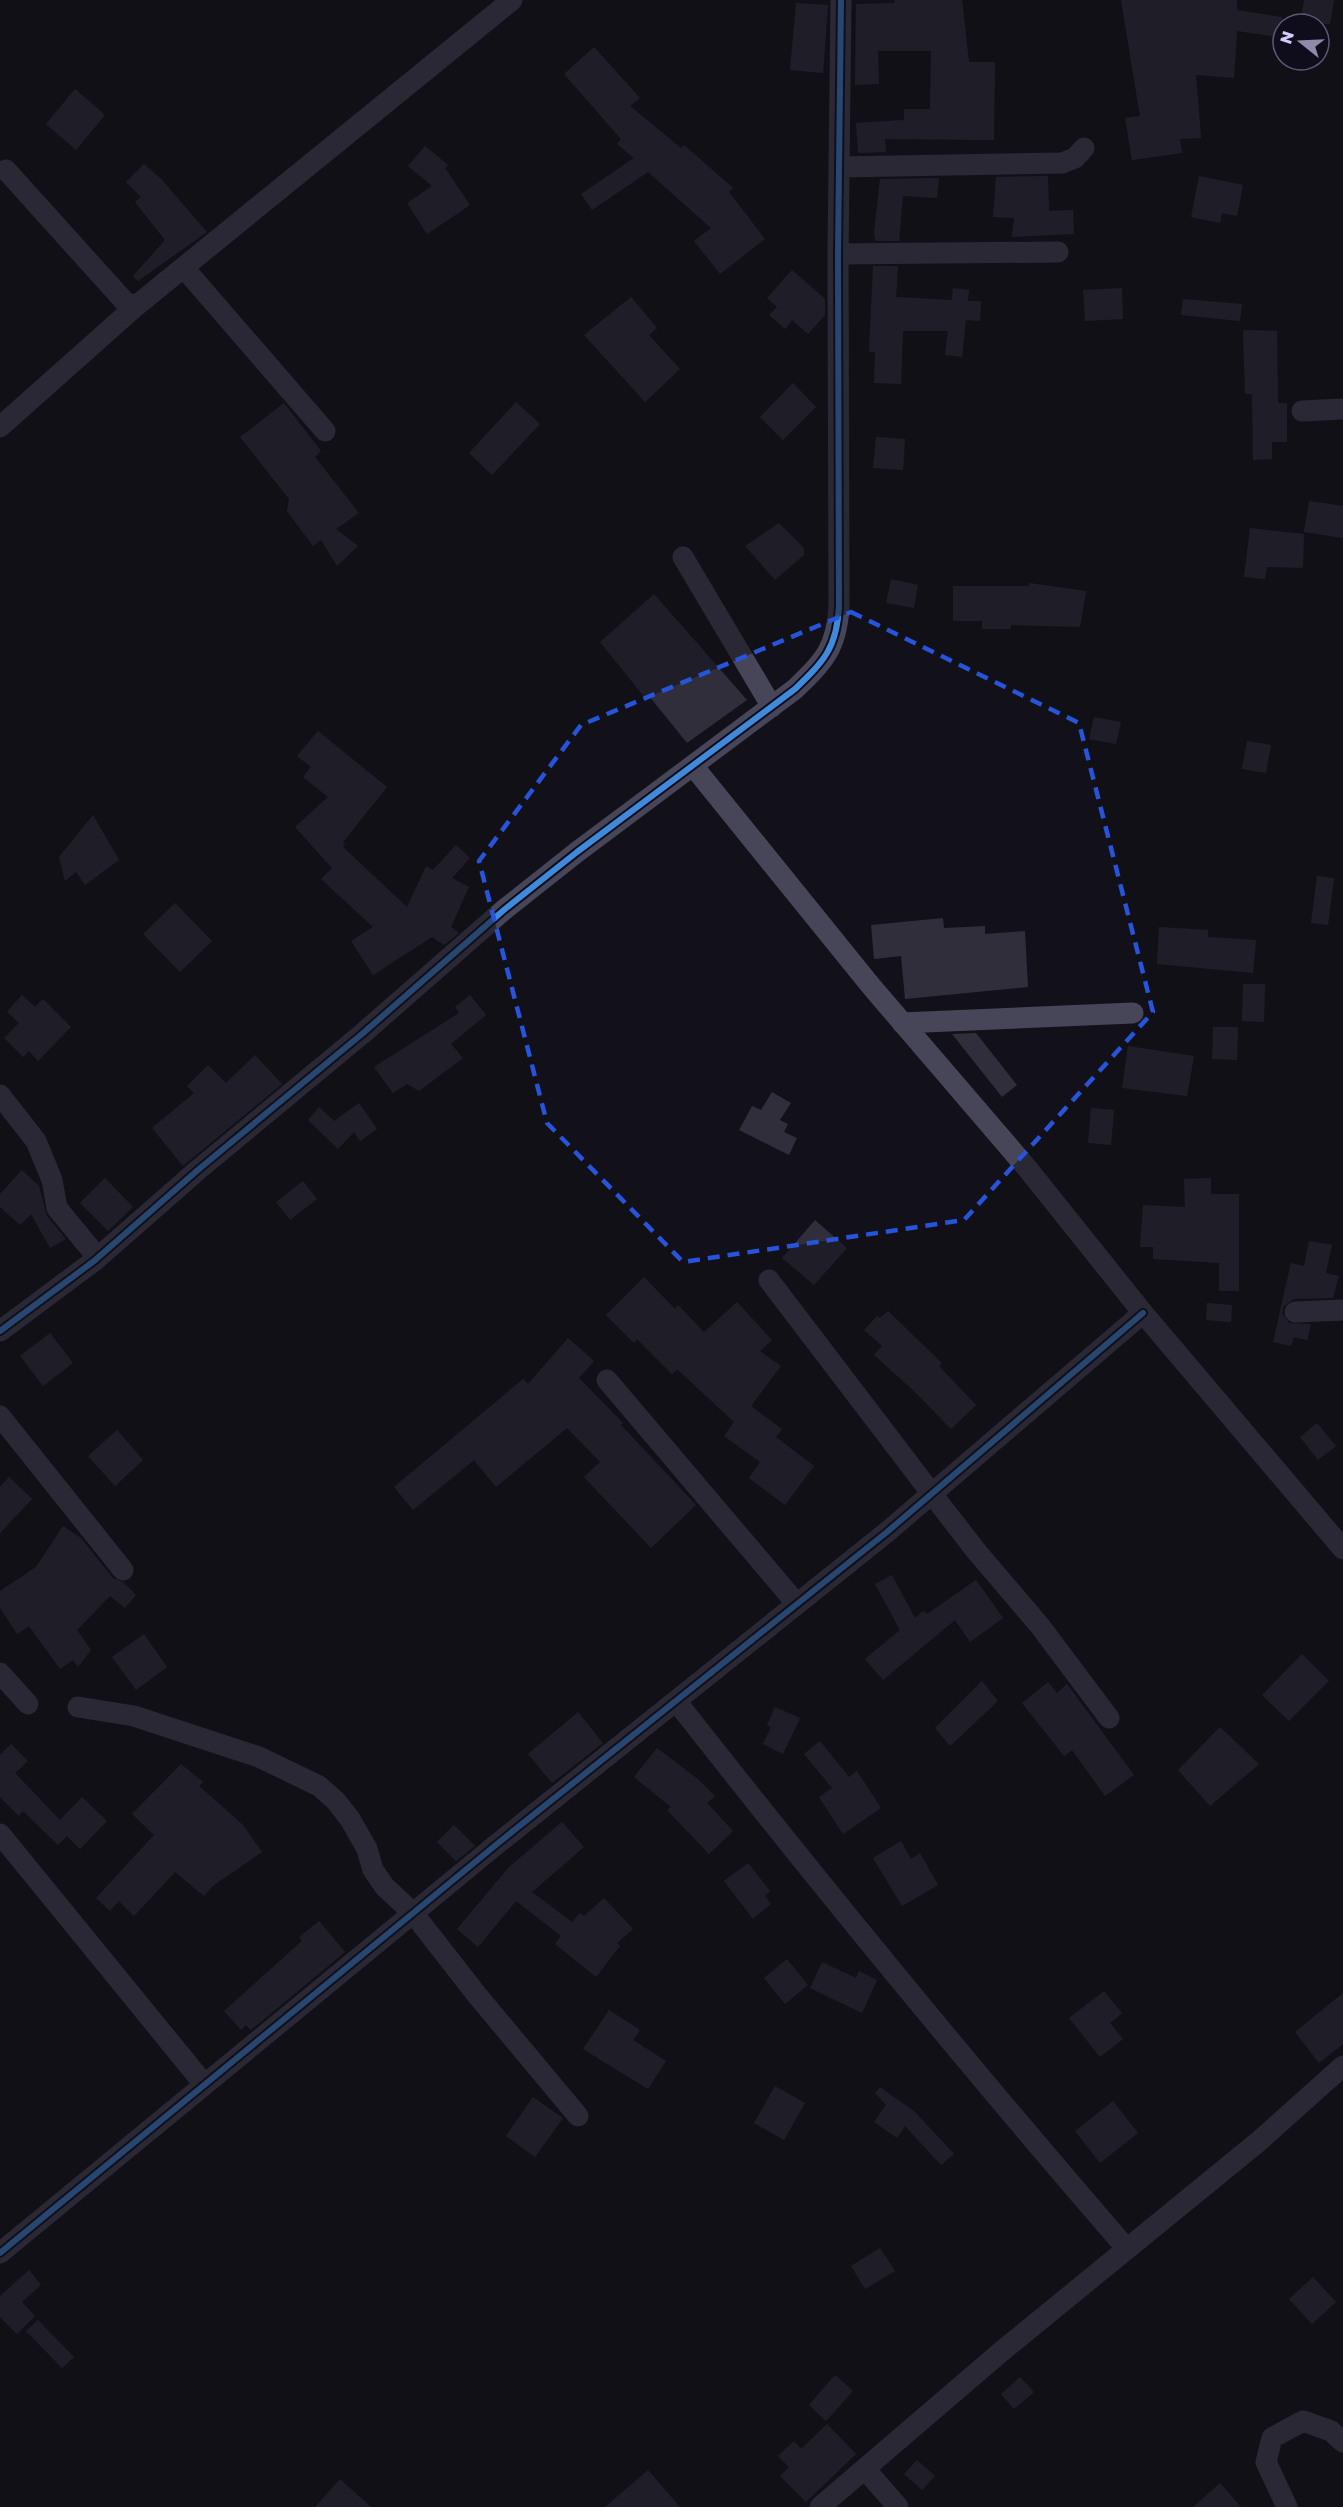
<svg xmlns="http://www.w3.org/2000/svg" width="1343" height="2507" viewBox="0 0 1343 2507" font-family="'Golos Text',sans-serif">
  <rect width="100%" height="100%" fill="#121018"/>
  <path fill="#302e3b" d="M895 0H962L969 62H995L994 140 885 139 886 152 858 153 856 123 904 120V109H930L931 51H878L879 84 855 85 856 4 894 3Z
    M1121 0H1237V10L1282 17 1279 37 1237 31 1234 78 1196 75 1201 138 1180 139 1182 153 1132 160 1125 118 1140 116Z
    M1304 0H1334L1330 24H1300Z
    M796 3 828 5 823 73 790 70Z
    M594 47 640 98 630 106 681 148 684 145 733 188 729 192 765 239 720 274 694 241 711 228 648 172 592 210 581 194 634 158 617 144 621 139 564 74Z
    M75 89 105 115 76 150 46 124Z
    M425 146 448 165 445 168 470 205 427 234 407 203 432 186 408 166Z
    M144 164 162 180 207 232 138 281 133 276 165 240 135 202 141 197 126 182Z
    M1048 176 1049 211 1073 210 1074 234 1012 237 1014 218 993 217 996 177Z
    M1199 176 1243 185 1237 216 1222 213 1220 223 1191 217Z
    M939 178 937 198 903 196 899 241H875L874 232 880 179Z
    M873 266H898L896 297 952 300 953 288 969 290 968 301H981L980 321 966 320 962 357 945 355 948 331H903L901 384 874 383 875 352H869Z
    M792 270 825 299V315L808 334 792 320 785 329 769 315 777 307 767 298Z
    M1122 288 1123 319 1085 321 1083 290Z
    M631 297 657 328 649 335 680 369 645 402 584 335Z
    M1183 299 1242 304 1240 321 1181 315Z
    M1243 330 1277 331 1278 403H1287V442H1272V459L1253 460 1252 394H1245Z
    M793 383 816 407 783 440 760 417Z
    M516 402 540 424 492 475 469 453Z
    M284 403 321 451 315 457 359 513 336 529 358 546 337 566 321 540 313 546 287 511 289 499 240 437Z
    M876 437 905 439 903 470 873 468Z
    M1309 501 1343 506V538L1304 532Z
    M779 523 804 548V555L775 580 745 546Z
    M1250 528 1304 534 1303 568 1267 567 1265 579 1244 577Z
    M891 579 918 585 914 608 886 603Z
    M1029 583 1086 591 1080 627 1011 625V629H982V621H953V586H1029Z
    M654 594 747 700 687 743 649 696 646 699 600 642Z
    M1094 717 1121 722 1116 744 1089 739Z
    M318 731 387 787 343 842 345 844 343 847 407 907 426 866 433 870 456 845 470 858 452 878 469 887 451 927 459 933 444 945 432 937 373 975 351 941 373 927 321 879 332 868 295 827 328 797 303 777 311 767 297 756Z
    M1247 741 1271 745 1266 773 1242 769Z
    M93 815 119 860 85 885 76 872 65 881 59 857Z
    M1317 876 1334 878 1328 925 1311 923Z
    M175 903 212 941 180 972 143 934Z
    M943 918 944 928 985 926V934L1025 931 1028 987 905 999 901 956 874 959 871 925Z
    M1159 927 1208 930V937L1256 940 1253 973 1157 964Z
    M1243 984H1265L1264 1022 1242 1021Z
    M22 995 35 1007 43 999 71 1027 38 1061 29 1051 23 1057 4 1038 19 1023 7 1012Z
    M470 995 486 1015 451 1044 463 1058 419 1091 407 1084 393 1093 374 1067 459 1013 455 1007Z
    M1213 1027H1238L1237 1060 1212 1059Z
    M976 1033 1017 1085 1002 1097 952 1034Z
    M1128 1046 1194 1056 1187 1096 1122 1088Z
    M255 1055 282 1084 183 1166 152 1128 194 1093 187 1086 208 1065 226 1083Z
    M772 1092 791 1103 780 1120 788 1124 784 1132 797 1138 789 1155 739 1130 752 1106 761 1110Z
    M359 1103 377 1129 360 1141 354 1132 338 1149 308 1120 319 1107 334 1121Z
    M1091 1108 1114 1110 1111 1145 1088 1143Z
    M22 1170 39 1186 47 1216 66 1239 50 1248 31 1214 20 1225 0 1207V1194Z
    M105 1178 133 1207 108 1231 80 1203Z
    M1211 1178V1194H1239V1291H1219V1263L1153 1259V1247H1140L1143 1205 1185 1207 1184 1179Z
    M303 1181 317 1199 290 1220 276 1202Z
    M815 1220 847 1248 814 1285 782 1258Z
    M1309 1241 1332 1245 1326 1273 1339 1276 1333 1298 1294 1299 1284 1306 1282 1313 1289 1323 1311 1324 1307 1340 1294 1337 1291 1346 1273 1342 1291 1263 1304 1266Z
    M644 1277 675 1309 678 1305 704 1332 737 1302 772 1340 760 1351 781 1366 751 1406 782 1429 776 1437 814 1466 785 1505 749 1478 760 1462 724 1436 734 1422 677 1369 672 1374 637 1339 634 1343 606 1315Z
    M1207 1303 1232 1305 1231 1322 1206 1320Z
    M888 1311 942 1363 939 1366 976 1405 951 1429 915 1392 874 1355 882 1346 864 1330 877 1316 880 1318Z
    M50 1333 73 1363 43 1386 20 1356Z
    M568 1338 594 1361 579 1378 623 1423 621 1425 696 1505 651 1548 584 1477 600 1462 567 1428 496 1487 474 1460 413 1510 394 1487 523 1379 528 1384Z
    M1317 1423 1336 1446 1318 1460 1300 1437Z
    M117 1430 143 1460 115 1486 88 1456Z
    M9 1477 32 1499 0 1533V1487Z
    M63 1526 81 1538 113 1578 123 1582 136 1595 125 1608 110 1596 77 1630 91 1650 78 1667 73 1660 60 1669 29 1626 17 1634 0 1608V1591L36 1567Z
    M892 1575 915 1618 923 1611 927 1614 976 1580 1003 1618 970 1642 955 1620 883 1680 865 1659 900 1630 875 1584Z
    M144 1634 167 1667 136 1690 112 1657Z
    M1302 1654 1329 1681 1289 1721 1262 1695Z
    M982 1681 998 1701 950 1746 935 1728Z
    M1048 1682 1057 1693 1067 1684 1134 1775 1105 1796 1072 1750 1064 1756 1022 1703Z
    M775 1707 800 1718 783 1754 763 1744 771 1727 767 1725Z
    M578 1712 603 1743 552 1783 528 1754Z
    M1220 1727 1259 1764 1210 1806 1178 1770Z
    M820 1741 849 1777 857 1771 881 1808 843 1834 819 1797 832 1788 804 1754Z
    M11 1744 28 1761 15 1773 60 1820 82 1797 107 1821 80 1849 67 1836 58 1845 23 1811 19 1816 0 1797V1755Z
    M657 1748 699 1780 715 1796 707 1803 733 1831 709 1854 667 1810 671 1807 634 1777Z
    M181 1764 203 1782 199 1786 243 1825 262 1852 214 1885 204 1896 175 1872 134 1916 119 1901 110 1911 96 1898 154 1835 132 1814Z
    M562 1822 584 1847 532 1892 572 1922 580 1913 584 1916 604 1898 633 1929 617 1943 620 1946 596 1977 555 1944 561 1936 516 1901 478 1947 457 1929 509 1867Z
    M454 1825 475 1846 456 1861 437 1842Z
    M901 1841 911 1859 920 1853 938 1885 902 1906 873 1858Z
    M748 1863 770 1891 765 1896 771 1904 753 1919 724 1881Z
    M319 1921 345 1952 251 2030 246 2025 241 2030 224 2011 302 1941 299 1937Z
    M787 1959 808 1985 785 2004 764 1978Z
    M822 1962 856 1978 859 1971 877 1980 862 2013 810 1988Z
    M1104 1991 1122 2013 1110 2023 1123 2039 1100 2057 1069 2018Z
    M1343 1993V2044L1319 2063 1295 2032Z
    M609 2010 640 2030 633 2040 666 2061 648 2089 583 2049Z
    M775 2086 805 2103 784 2140 754 2123Z
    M880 2087 915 2112 954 2154 941 2165 905 2126 897 2138 874 2122 886 2105 875 2093Z
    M533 2097 563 2118 535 2157 506 2136Z
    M1113 2101 1138 2133 1100 2163 1075 2131Z
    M880 2248 895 2271 865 2289 851 2266Z
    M29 2270 41 2285 22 2302 35 2316 17 2334 0 2317V2296Z
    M1313 2277 1336 2302 1312 2324 1289 2299Z
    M38 2320 74 2357 62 2368 26 2331Z
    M835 2375 853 2391 826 2421 809 2405Z
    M1020 2377 1034 2392 1014 2409 1001 2394Z
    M827 2424 856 2454 806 2502 780 2476 789 2467 778 2456 794 2441 801 2449Z
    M917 2460 935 2476 922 2490 904 2474Z
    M648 2470 680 2507H605Z
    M340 2479 371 2507H315Z
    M1220 2483 1241 2507H1193Z"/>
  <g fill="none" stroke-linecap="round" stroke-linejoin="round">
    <path stroke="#474659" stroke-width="21" d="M839 167 1062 163 1075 158 1084 148
      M6 170 125 302 136 306 512 0
      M838 254 1058 252
      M184 268 325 431
      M1302 411 1343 409
      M0 427 136 306
      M683 557 772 707
      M693 766 871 986 1027 1168 1143 1313 1343 1549
      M902 1023 1133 1013
      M0 1095 36 1141 52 1180 57 1208 98 1258
      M769 1280 932 1494 977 1552 1040 1626 1109 1718
      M1295 1312 1343 1310
      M0 1331 94 1261 199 1169 362 1034 505 909 577 852 795 689C824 661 837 648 839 606L838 254 841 0
      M607 1380 797 1604
      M0 1416 123 1570
      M0 1673 28 1704
      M676 1701C822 1887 972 2070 1127 2249
      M78 1707 134 1716 259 1757 319 1786 336 1801 350 1819 367 1849 373 1870 385 1887 413 1913 477 1995 578 2116
      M0 1834 204 2084
      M0 2253 497 1844 887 1532 1143 1313
      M865 2469 898 2507
      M820 2507 1002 2351 1258 2142 1343 2066
      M1287 2507 1266 2462 1272 2438 1303 2421 1331 2431 1343 2442"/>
    <g stroke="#0f0d1c" stroke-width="10">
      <path id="cycleway" d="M0 1331 94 1261 199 1169 362 1034 505 909 577 852 795 689C824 661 837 648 839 606L838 254 841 0
        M0 2253 497 1844 887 1532 1143 1313"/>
    </g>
    <use href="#cycleway" stroke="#408adc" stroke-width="6"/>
  </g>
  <path d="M0 0H1343V2507H0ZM851 612 1079 723 1153 1012 964 1220 683 1262 547 1123 479 861 581 725Z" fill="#121018" fill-opacity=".55" fill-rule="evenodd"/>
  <path fill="none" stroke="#2654da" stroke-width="4.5" stroke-dasharray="12 8" stroke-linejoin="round" d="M851 612 1079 723 1153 1012 964 1220 683 1262 547 1123 479 861 581 725Z"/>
  <g transform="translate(1301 42) rotate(288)"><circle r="28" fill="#0f0d1c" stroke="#5d5975" stroke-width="1.5"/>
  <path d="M0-4.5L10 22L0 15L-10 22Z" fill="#8e8aab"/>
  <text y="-9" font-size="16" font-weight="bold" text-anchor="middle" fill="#d1ccfa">N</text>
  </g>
</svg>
